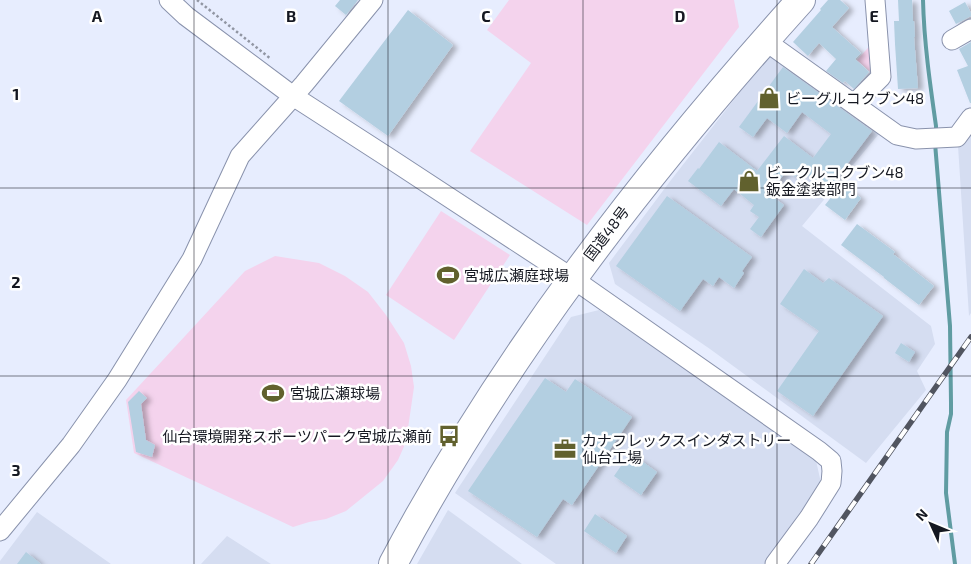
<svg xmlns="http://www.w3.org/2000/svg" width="971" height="564" viewBox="0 0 971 564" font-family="'Exo 2','Noto Sans JP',sans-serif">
  <defs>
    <filter id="shadow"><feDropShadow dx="5" dy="2.5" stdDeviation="2.5" flood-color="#0004"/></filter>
  </defs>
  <rect width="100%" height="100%" fill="#e7edfe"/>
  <path fill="#d5ddf1" d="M772 51 883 129 802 226 931 326 935 344 917 371 926 390 866 463 710 349 615 284 609 263 671 180Z
    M971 130V313L969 316 958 146Z
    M599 310 815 456 821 483 764 564H556L455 493 571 317Z
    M448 510 522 564H417Z
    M37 512 111 564H0V561Z
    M227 536 271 564H201Z"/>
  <path fill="#f4d3ed" d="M509 0H734L739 27 587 225 470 151 531 63 487 30Z
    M876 39 875 76 857 60Z
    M441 211 510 255 454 340 386 295Z
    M275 256 319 263 345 276 368 292 386 315 404 343 411 366 414 387 406 442 398 460 383 481 346 511 326 519 309 522 293 527 134 453 126 400 245 271Z"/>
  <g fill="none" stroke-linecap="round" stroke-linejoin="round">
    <path stroke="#609ca2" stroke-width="4" d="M923 0C924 42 930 84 936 126V133
      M935 143 950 326 951 403V414L947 432 946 493 955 564"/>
  </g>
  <path fill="#b3cfe1" filter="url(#shadow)" d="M340 0H358L346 15 335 6Z
    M828 0H840L849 8 832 27 861 53 855 59 869 72 854 89 845 81 843 83 826 71 836 59 819 43 808 56 793 42 821 10 820 9Z
    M898 0H912L913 21H914L915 37H914L918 88 898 89 895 44 894 21H899Z
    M965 2 971 13V16L956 24 949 11Z
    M408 10 453 45 388 136 339 101Z
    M971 42V103H970L957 70 968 66 959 49Z
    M783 67 872 131 836 179 861 198 845 220 825 205 833 195 800 170 795 177 787 170 769 194 784 205 761 237 750 229 759 217 750 211 754 205 734 189 721 206 688 181 698 168 699 169 719 142 757 171 784 136 813 158 831 134 802 112 787 133 767 118 753 137 739 127Z
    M667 196 752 257 742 271 744 273 734 288 719 277 713 286 703 279 680 311 616 266Z
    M857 224 895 252 893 254 934 286 919 305 884 278V277L841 245Z
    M804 269 823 283 829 278 883 316 813 416 777 391 819 331 780 304Z
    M901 343 915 352 909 362 895 353Z
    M545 378 566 392 575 379 632 417 572 505 563 499 537 537 468 491Z
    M139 391 147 398 141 404 146 440 155 445 152 457 136 452 128 402Z
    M630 453 657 472 641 495 614 476Z
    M595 514 627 536 616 553 584 531Z
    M26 552 41 564H17Z"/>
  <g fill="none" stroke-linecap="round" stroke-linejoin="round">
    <g stroke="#8992ac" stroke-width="21">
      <path id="minor" d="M169 0 186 16 293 96 389 158 572 278 819 451 831 461 832 471 831 483 809 518 775 564
        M764 40 897 135 916 139 957 137 971 118
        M952 40 971 29
        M854 104 881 77 875 0
        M0 531 71 445 117 380 192 259 240 156 304 84 373 0"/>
    </g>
    <g stroke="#8992ac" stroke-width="30">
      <path id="highway" d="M393 564C502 358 645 173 801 0"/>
    </g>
    <path stroke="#9196a3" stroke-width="2.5" stroke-dasharray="2.5 2.5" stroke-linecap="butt" d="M197 0 271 59"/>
    <use href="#minor" stroke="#fff" stroke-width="19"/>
    <use href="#highway" stroke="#fff" stroke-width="28"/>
    <g stroke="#515560" stroke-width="5.5">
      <path id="rail" d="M811 564 971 337"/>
    </g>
    <use href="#rail" stroke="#fff" stroke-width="4" stroke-dasharray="11" stroke-linecap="butt"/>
  </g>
  <path fill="none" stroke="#151821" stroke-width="1" stroke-opacity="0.55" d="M194 0V564M388 0V564M583 0V564M777 0V564M0 188H971M0 376H971"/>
  <defs>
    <g id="shop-bare" transform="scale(1.725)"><path d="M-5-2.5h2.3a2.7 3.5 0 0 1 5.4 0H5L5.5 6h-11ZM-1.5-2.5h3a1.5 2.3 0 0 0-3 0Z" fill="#61612e" stroke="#fff" stroke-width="2.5" paint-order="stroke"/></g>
    <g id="stadium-bare" transform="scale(1.725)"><path d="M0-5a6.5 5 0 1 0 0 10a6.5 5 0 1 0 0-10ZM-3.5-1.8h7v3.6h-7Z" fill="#61612e" stroke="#fff" stroke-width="2.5" paint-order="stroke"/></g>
    <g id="bus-bare" transform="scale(1.725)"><path d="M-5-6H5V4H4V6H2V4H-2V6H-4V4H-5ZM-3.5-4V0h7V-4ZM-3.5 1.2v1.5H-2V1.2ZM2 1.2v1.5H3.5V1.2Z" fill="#61612e" stroke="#fff" stroke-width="2.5" paint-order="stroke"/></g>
    <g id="office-bare" transform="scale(1.725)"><path d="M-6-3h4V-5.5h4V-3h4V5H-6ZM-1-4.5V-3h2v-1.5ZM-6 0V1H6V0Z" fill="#61612e" stroke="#fff" stroke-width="2.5" paint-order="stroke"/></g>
  </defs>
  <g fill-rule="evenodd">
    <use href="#shop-bare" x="769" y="98"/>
    <use href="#shop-bare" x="749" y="181"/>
    <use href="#stadium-bare" x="448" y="275"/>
    <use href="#stadium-bare" x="273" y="393"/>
    <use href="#bus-bare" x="449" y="436"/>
    <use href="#office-bare" x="565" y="449"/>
  </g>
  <g text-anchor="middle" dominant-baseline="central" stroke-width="5" stroke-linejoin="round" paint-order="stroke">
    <g font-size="15" fill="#151821" stroke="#fff" text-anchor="start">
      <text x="786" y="98">ビーグルコクブン48</text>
      <text x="766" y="172">ビークルコクブン48<tspan x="766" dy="17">鈑金塗装部門</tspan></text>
      <text x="464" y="275">宮城広瀬庭球場</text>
      <text x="290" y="393">宮城広瀬球場</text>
      <text x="432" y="436" text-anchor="end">仙台環境開発スポーツパーク宮城広瀬前</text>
      <text x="582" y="440">カナフレックスインダストリー<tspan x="582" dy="17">仙台工場</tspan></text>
    </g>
    <g font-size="15" fill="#151821" stroke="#fff">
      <text transform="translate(606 233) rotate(-53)">国道48号</text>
    </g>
  </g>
  <g font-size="16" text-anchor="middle" font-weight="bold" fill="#151821" stroke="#fff" stroke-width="5" stroke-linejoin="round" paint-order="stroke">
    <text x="97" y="22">A</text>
    <text x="291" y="22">B</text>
    <text x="486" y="22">C</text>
    <text x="680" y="22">D</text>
    <text x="874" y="22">E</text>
    <text x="16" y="100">1</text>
    <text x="16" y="288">2</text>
    <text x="16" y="476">3</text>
  </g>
  <g transform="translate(931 524) rotate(314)" stroke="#ffffff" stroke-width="4" paint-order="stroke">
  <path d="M0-4L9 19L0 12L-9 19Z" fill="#151821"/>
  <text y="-8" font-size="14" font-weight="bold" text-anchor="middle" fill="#151821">N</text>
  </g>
</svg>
